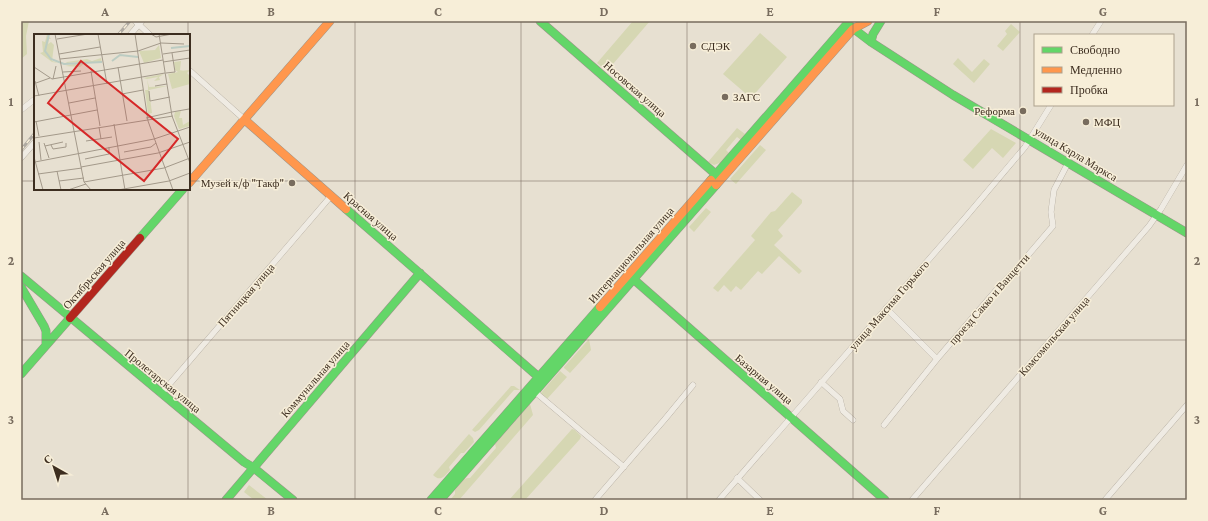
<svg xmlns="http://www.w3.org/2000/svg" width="1208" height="521" viewBox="0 0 1208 521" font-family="'Crimson Pro',serif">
  <rect width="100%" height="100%" fill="#e7e0d1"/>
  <path fill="#d6d7b3" d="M21 21H29L26 36 27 54 21 59Z
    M633 21H650L607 71 597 63Z
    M1011 24 1020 32 1003 51 997 46 1007 34 1005 31Z
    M760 33 787 57 751 98 723 74Z
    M958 58 972 72 984 59 990 64 974 83 953 64Z
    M737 128 745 134 741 140 737 137 726 150 729 153 722 162 714 165 708 162Z
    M991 129 1016 143 1003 158 992 148 973 169 963 160Z
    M760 145 766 150 736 184 730 179Z
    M792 192 802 200V203L778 230 783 236 774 245 802 271 799 274 779 256 762 274 758 271 741 290 736 286 731 292 724 285 718 292 713 288 755 240 751 236 771 212 775 211Z
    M706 208 711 212 694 232 689 227Z
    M589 339 591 350 570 373 564 368V367Z
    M560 371 567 377 547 399 540 394Z
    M511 386H514L520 390H514L479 430 475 432 472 430Z
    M530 404 533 415 459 500H450L455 494V490C459 485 463 477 470 478L496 448 495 444Z
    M572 429 575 430 581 436 580 439 525 500H509Z
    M469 434 473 438 474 442 464 453H461L449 467 450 470C444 477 440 482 433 475Z
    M249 485 268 500H254L244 492Z"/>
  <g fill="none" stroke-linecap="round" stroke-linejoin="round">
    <g stroke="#ada599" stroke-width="6">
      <path id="street" d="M135 21 150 35
        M130 35 142 21
        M1092 35 1101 21
        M189 70 245 120
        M21 110 35 99
        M21 158 35 142
        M886 308 937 359
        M821 382 840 399 843 411 853 420
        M535 392 624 467
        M161 394 331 196
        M884 425 937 359 998 288 1017 268 1053 226 1051 212 1054 190 1068 163
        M737 478 760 500
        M595 500 665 419 693 385
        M719 500 965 218 1025 147 1051 105
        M912 500 1149 226 1161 209 1187 165
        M1105 500 1187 405"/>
    </g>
    <g stroke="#9c958a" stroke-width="9">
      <path id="fast" d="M540 21 720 178
        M850 26 871 42 953 95 1187 233
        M871 42 873 34 881 21
        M711 180 847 24 848 21
        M346 209 542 380
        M140 238 183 189
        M21 276 244 462 254 468 293 500
        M631 277 885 500
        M21 287 44 326 46 331V345
        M21 374 70 318
        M226 500 420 273
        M431 500 600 307
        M440 500 716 185"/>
    </g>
    <g stroke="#9c958a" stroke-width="9">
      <path id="slow" d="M245 120 346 209
        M189 183 330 21
        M716 185 853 29 868 21
        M600 307 711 180"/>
    </g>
    <g stroke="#9c958a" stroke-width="9">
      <path id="jam" d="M70 318 140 238"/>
    </g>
    <use href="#street" stroke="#efebe3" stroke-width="5.5"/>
    <use href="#fast" stroke="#63d668" stroke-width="8"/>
    <use href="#slow" stroke="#ff974d" stroke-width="8"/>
    <use href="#jam" stroke="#b3261e" stroke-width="8"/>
    <g stroke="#afaaa2" stroke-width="3">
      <path id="rail" d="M118 35 130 21
        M21 150 35 133"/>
    </g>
    <use href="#rail" stroke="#f7eed8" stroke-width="1.5" stroke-dasharray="4.5" stroke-linecap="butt"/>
  </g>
  <path fill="none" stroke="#786c5e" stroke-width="1" stroke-opacity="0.55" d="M188 21V35M355 21V500M521 21V500M687 21V500M853 21V500M1020 21V500M21 181H35M189 181H1187M188 189V500M21 340H1187"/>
  <g fill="#786c5e" stroke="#f7eed8" stroke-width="1.5">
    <circle cx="693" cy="46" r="4"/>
    <circle cx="725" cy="97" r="4"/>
    <circle cx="1023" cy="111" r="4"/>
    <circle cx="1086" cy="122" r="4"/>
    <circle cx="292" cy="183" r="4"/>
  </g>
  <g text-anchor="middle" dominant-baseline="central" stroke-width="3" stroke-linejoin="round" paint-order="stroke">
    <g font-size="11" fill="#3d2e20" stroke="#f7eed8" text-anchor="start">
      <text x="701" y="46">СДЭК</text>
      <text x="733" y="97">ЗАГС</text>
      <text x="1015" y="111" text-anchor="end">Реформа</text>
      <text x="1094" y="122">МФЦ</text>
      <text x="284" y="183" text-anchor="end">Музей к/ф "Такф"</text>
    </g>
    <g font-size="11" fill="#3d2e20" stroke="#f7eed8">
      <text transform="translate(635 89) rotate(41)">Носовская улица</text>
      <text transform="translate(1076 154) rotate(31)">улица Карла Маркса</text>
      <text transform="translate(371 216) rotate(41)">Красная улица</text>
      <text transform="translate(631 255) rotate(-49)">Интернациональная улица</text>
      <text transform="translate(94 274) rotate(-49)">Октябрьская улица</text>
      <text transform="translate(246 295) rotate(-49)">Пятницкая улица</text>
      <text transform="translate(989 299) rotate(-49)">проезд Сакко и Ванцетти</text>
      <text transform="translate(889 305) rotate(-49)">улица Максима Горького</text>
      <text transform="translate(1054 336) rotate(-49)">Комсомольская улица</text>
      <text transform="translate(315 379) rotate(-49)">Коммунальная улица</text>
      <text transform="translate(764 379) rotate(40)">Базарная улица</text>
      <text transform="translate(163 381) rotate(39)">Пролетарская улица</text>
    </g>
  </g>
  <g transform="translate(34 34)">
    <rect width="156" height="156" fill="#e7e0d1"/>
    <path d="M13 0 17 5H15L14 10 17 8 20 11 18 27 25 29 18 28 6 19 9 18 8 7 11 8ZM125 11 127 24 110 29 105 17 121 16ZM67 24 68 29 52 28 46 33 31 32 49 28 32 29 33 28 53 25 58 27ZM147 27 146 36H149L145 37 156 36 153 39 156 42V50L138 55 134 40 144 38 141 36 140 28ZM130 40 125 43 126 46 120 47 124 43 113 45 115 53 133 52 115 56 118 79 114 80 111 56H114V52L113 45 109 44ZM147 77 145 84H148L149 91 156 87V92L145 95 140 82 141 78Z" fill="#d6d7b3"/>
    <path fill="none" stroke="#bcccc2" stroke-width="2" d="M15 0 11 17 17 25 30 30 68 28M137 14 156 12M78 27 86 21 104 23"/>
    <path fill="none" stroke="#a3998a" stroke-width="1" d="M21 0 50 148 57 156M64 0 73 50M101 0 114 87 139 156M117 0 122 3 138 0M125 0 138 82 156 129M23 5 54 0M127 9 150 10M104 17 127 9M25 20 66 13M129 20 156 16M26 25 104 17M129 28 156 24M0 33 18 45 129 26M84 33 93 87M57 37 66 92M29 38 47 37M132 39 141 38 138 19M108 43 131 39M19 45 22 32M1 47 5 62M2 49 16 44M121 52 133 50M115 57 116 67 136 63M88 60 109 56M0 62 108 43M35 69 61 64M138 78 155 75M112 84 138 78M2 87 5 102M0 88 63 76M80 90 91 156M65 93 67 105M0 104 139 82M52 107 78 103M5 108 7 126M10 109 15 124M17 111 19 115 32 113V109M11 112 29 108M90 118 117 113 122 109M0 123 9 156M51 125 75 120V113M1 128 120 105 156 93M47 133 124 119 156 108M23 137 27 156M4 140 48 134M25 147 50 144M50 148 130 134 156 124M34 156 52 150M84 156 135 147 156 139"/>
    <path fill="#d62828" fill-opacity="0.15" stroke="#d62828" stroke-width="2" d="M47 27 144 105 110 147 14 69Z"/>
    <rect width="156" height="156" fill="none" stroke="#3d2e20" stroke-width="2"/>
  </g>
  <rect width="1208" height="521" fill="none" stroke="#f7eed8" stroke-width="44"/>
  <rect x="1034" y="34" width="140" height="72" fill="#f7eed8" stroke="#ada18e"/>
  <rect x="1042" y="47" width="20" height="6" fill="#63d668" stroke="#ada18e"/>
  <text x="1070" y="54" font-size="12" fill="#3d2e20">Свободно</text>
  <rect x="1042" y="67" width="20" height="6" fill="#ff974d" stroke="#ada18e"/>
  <text x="1070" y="74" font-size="12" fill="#3d2e20">Медленно</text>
  <rect x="1042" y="87" width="20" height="6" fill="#b3261e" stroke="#ada18e"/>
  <text x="1070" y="94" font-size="12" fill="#3d2e20">Пробка</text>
  <g transform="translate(54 467) rotate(321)" stroke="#f7eed8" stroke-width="3" paint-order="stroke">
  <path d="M0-3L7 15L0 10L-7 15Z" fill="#3d2e20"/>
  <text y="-6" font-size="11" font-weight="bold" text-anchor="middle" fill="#3d2e20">С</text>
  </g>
  <rect x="22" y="22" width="1164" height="477" fill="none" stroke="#786c5e" stroke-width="1.5"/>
  <g font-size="13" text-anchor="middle" font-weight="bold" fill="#786c5e">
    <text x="105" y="16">A</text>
    <text x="271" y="16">B</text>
    <text x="438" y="16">C</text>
    <text x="604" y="16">D</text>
    <text x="770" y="16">E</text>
    <text x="937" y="16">F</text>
    <text x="1103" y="16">G</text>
    <text x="11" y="106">1</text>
    <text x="1197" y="106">1</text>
    <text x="11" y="265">2</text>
    <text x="1197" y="265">2</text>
    <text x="11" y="424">3</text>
    <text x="1197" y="424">3</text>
    <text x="105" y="515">A</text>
    <text x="271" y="515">B</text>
    <text x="438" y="515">C</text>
    <text x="604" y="515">D</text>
    <text x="770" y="515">E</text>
    <text x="937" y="515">F</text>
    <text x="1103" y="515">G</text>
  </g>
</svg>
